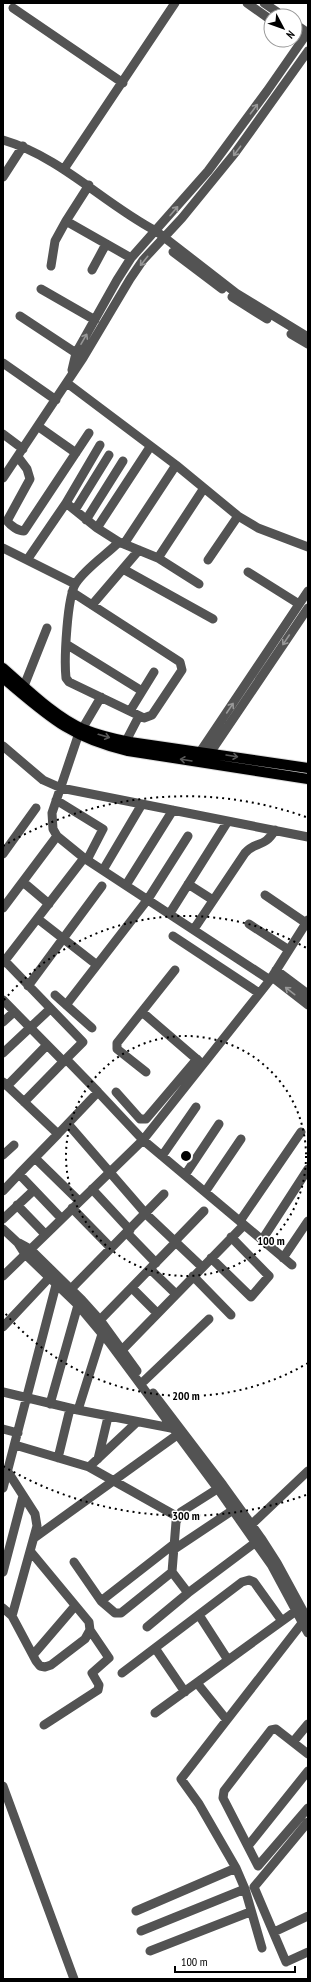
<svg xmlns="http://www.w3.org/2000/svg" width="311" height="1982" viewBox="0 0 311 1982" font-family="'PT Sans Narrow',sans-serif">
  <rect width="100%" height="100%" fill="#fff"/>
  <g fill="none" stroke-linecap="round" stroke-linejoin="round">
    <g stroke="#dbdbdb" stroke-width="12">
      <path id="major" d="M3 668C26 688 55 717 83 729 98 735 114 739 130 742L308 768
        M3 678C47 715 70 738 128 751L308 779"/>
    </g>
    <path stroke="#535353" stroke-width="9" d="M247 3 271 20
      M264 3 283 16
      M13 8 123 83
      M295 24 308 33
      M3 140C61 157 103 203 156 231L236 293 308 337
      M64 169 175 3
      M3 177 23 146
      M66 221 131 258
      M173 252 222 289
      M51 266 55 241 66 221 89 185
      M92 270 106 244
      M41 289 95 320
      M232 297 267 319
      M20 316 76 353
      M291 334 308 344
      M3 363 56 400
      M72 370 76 353 117 280 131 258 208 171 267 91 308 32
      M67 383 176 465 238 516 258 528 308 547
      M39 427 76 453
      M3 434 23 449
      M18 457 27 469 30 479 7 521C11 526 18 531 24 531L89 433
      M3 478 83 358 130 279 143 260 182 218 235 153 308 51
      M66 503 97 528 119 542 158 558 199 584
      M75 510 109 455
      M86 520 123 461
      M97 528 150 447
      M124 544 176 465
      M3 548 75 584
      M158 558 204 488
      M27 560 66 503 100 445
      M208 560 238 516
      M123 569 213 619
      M248 572 299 604
      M72 592 180 662 182 670 152 715 144 718 69 682 66 678C64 660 67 596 76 583 87 567 106 555 119 542
      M92 605 139 550
      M66 644 142 691
      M24 686 47 628
      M130 711 154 672
      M126 741 139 716
      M3 746 43 780 61 788 308 837
      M200 752 308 591
      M210 753 308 608
      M56 800 103 829 87 860
      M3 854 36 808
      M84 858 57 836 53 829 52 813 78 736 101 697
      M103 870 142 804
      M23 882 49 904
      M188 884 213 900
      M126 885 173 810
      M265 895 306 923
      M3 908 57 836
      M170 913 228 821
      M38 919 97 965 66 1005
      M249 924 289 950
      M194 929 245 853C256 840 264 849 275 830
      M173 936 259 993
      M3 959 83 1042 66 1059 98 1092
      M3 963 84 858 270 980
      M97 965 148 899 188 836
      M276 970 308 994
      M272 977 308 1005
      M28 986 102 886
      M55 995 92 1028
      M3 1000 64 1062
      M142 1012 200 1062
      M3 1022 14 1012
      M3 1053 50 1009
      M146 1072 117 1049V1043L175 970
      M3 1082 58 1134 98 1092 143 1140 292 1265
      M7 1086 47 1045
      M116 1092 140 1119H146L197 1059
      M24 1102 66 1059
      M68 1124 146 1214 202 1267
      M3 1155 14 1145
      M162 1156 196 1107
      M35 1158 79 1201
      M19 1174 58 1134
      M185 1175 219 1124
      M92 1189 130 1230
      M3 1191 19 1174 61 1218
      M205 1192 241 1139
      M17 1205 45 1234
      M72 1208 111 1248
      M3 1219 34 1190
      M240 1221 301 1132
      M3 1229 18 1243 25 1254 78 1305 109 1342 218 1489 255 1542 272 1566 308 1633
      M127 1233 156 1263
      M262 1240 308 1169
      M174 1242 204 1211
      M19 1243 30 1249 82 1300 100 1320 137 1371
      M211 1258 251 1297 269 1276 231 1237
      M283 1258 308 1221
      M150 1269 176 1294
      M3 1276 143 1140 270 980 308 920
      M193 1276 231 1315
      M132 1288 157 1313
      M67 1293 164 1194
      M100 1320 175 1243
      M3 1327 49 1278
      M123 1349 244 1225
      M144 1381 209 1319
      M3 1392 78 1410 171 1428
      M153 1393 223 1485 261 1538 277 1563 308 1620
      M50 1404 78 1305
      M78 1410 102 1334
      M3 1429 18 1433
      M15 1445 89 1467 178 1517
      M58 1458 70 1409
      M98 1459 108 1417
      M89 1467 137 1422
      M8 1472 35 1514 37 1526 12 1616
      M3 1488 56 1285
      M251 1525 308 1471
      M34 1538 177 1435
      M173 1550 233 1510
      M74 1562 101 1601 115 1613H121L172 1572
      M3 1572 23 1496
      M188 1593 172 1572 176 1522 181 1512 222 1486
      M101 1601 174 1544
      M3 1608 12 1616 36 1661 40 1666 45 1667 51 1665 85 1639 90 1630 89 1622 31 1552
      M199 1615 228 1660
      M147 1627 188 1593 260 1539
      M155 1648 185 1692
      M33 1655 75 1606
      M122 1673 242 1582 249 1580 254 1582 282 1621
      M197 1683 226 1719
      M155 1713 300 1608
      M44 1725 98 1690 99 1685 92 1673 109 1658 90 1630
      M293 1742 308 1724
      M308 1754 276 1729 271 1730 224 1791 223 1798 258 1866 308 1808
      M3 1786 74 1979
      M308 1822 254 1887 286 1962 308 1952
      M248 1846 308 1771
      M136 1911 236 1868
      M141 1931 245 1889
      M274 1932 308 1916
      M262 1948 245 1889 236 1868 199 1804 181 1779 306 1618
      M150 1951 250 1912"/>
    <use href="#major" stroke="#000" stroke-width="10"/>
  </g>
  <defs><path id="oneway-shaft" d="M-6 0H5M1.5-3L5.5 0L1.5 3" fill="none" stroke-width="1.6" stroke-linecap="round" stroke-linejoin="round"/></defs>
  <g stroke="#989898">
    <use href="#oneway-shaft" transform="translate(254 109) rotate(-53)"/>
    <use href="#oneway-shaft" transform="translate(237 151) rotate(127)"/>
    <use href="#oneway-shaft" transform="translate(174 211) rotate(-49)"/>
    <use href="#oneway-shaft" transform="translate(144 261) rotate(129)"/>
    <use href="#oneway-shaft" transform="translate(84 339) rotate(-60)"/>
    <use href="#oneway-shaft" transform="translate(286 640) rotate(124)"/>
    <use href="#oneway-shaft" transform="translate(230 708) rotate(-56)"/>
    <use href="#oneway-shaft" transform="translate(290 991) rotate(-142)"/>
  </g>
  <g stroke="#595959">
    <use href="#oneway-shaft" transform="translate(104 736) rotate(16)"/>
    <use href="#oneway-shaft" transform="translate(232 756) rotate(9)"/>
    <use href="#oneway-shaft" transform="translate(186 760) rotate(-171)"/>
  </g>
  <g fill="none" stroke="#000" stroke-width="2" stroke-dasharray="2 4">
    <circle cx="186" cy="1156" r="120"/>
    <path d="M308 1363A240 240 0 0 1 4 1312M4 1000A240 240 0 0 1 308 949"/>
    <path d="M306 1495A360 360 0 0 1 3 1466M3 846A360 360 0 0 1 306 817"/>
  </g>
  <circle cx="186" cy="1156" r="6" fill="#000" stroke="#fff" stroke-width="2"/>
  <g font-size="12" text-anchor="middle" font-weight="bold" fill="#000" stroke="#fff" stroke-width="3" stroke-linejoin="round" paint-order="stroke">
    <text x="271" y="1245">100 m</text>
    <text x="186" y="1400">200 m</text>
    <text x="186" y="1520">300 m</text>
  </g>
  <rect width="311" height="1982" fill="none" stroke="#000000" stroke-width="8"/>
  <g transform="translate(283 28) rotate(131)"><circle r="19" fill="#ffffff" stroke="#999999"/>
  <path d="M0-3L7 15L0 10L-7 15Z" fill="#000000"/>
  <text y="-6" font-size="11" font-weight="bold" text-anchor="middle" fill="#000000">N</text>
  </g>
  <path d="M175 1966v6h120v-6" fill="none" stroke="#000000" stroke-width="2"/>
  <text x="181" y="1966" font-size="12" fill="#000000" stroke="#ffffff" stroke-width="3" paint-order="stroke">100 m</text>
</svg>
